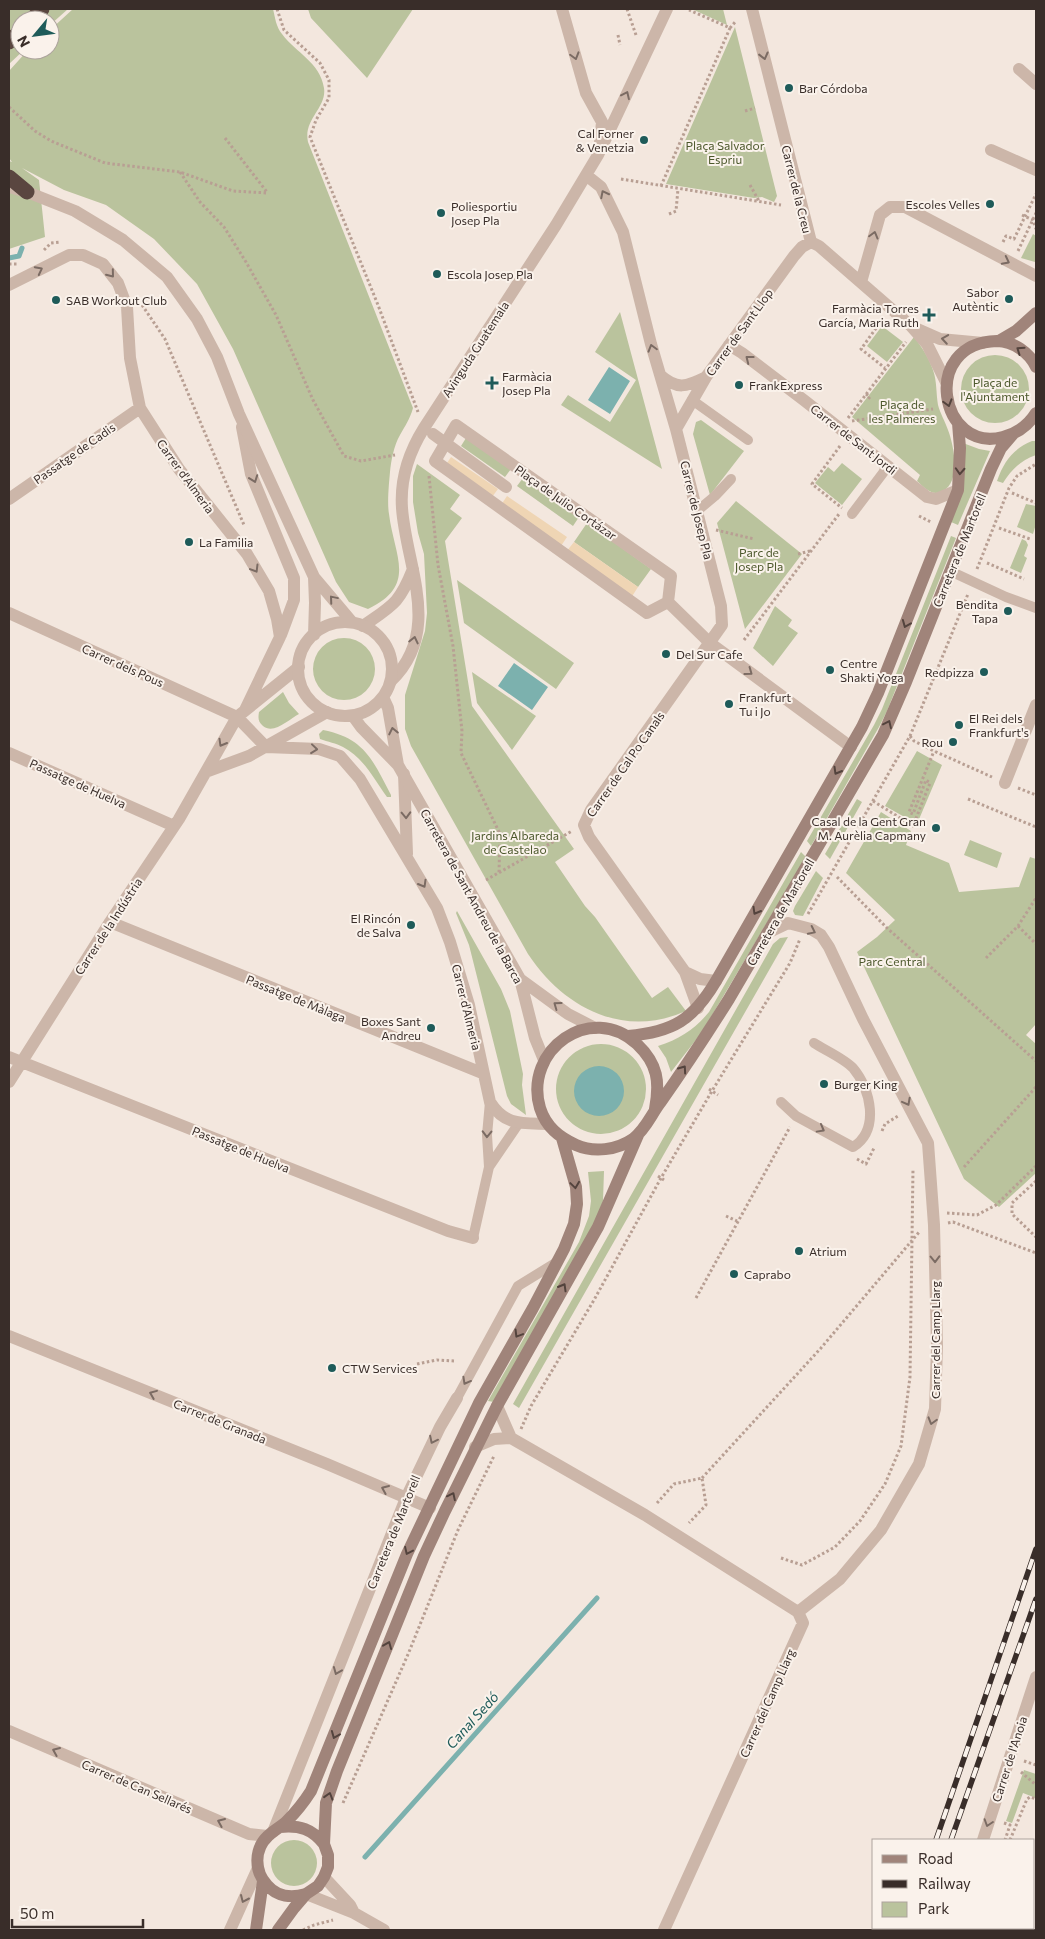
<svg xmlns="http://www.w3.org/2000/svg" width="1045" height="1939" viewBox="0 0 1045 1939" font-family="Commissioner,sans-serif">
  <rect width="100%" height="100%" fill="#f3e7de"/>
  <path fill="#bac39d" d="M9 9H68L50 25V20H20V50H24L9 64Z
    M73 9H273C275 17 276 27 282 34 296 53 320 62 324 88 327 108 303 119 308 142L413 408C410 419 405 426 400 435 394 445 391 461 390 472 389 483 387 503 389 514 394 556 418 585 368 609L349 602 336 582 233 349 197 284 154 239 106 205 64 190 22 168 39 180 45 237 9 249V161L12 162 9 158V71L28 50H50V30Z
    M308 9H413L367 78 311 18Z
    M694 9H723L727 25 694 10Z
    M735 27 777 196 774 202 762 197 754 198 666 184Z
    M1033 234 1036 236V261L1035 262 1021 258Z
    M620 312 662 469 561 405 568 395 610 422 636 380 595 352Z
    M882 326 903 342 887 362 867 346Z
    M914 337C922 347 929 358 933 370 937 381 936 394 938 405 940 413 945 421 948 430 954 446 961 481 943 491 932 497 925 488 917 481L920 475 852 417Z
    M961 389a34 34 0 1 1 68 0a34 34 0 1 1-68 0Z
    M701 420 744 451 710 495 693 434 696 422Z
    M466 438 511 469 505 477 461 446Z
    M1032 441H1036V455C1021 460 1011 470 1003 483L997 481C1004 461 1013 449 1032 441Z
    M963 443 979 449 990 451 958 525 951 522Z
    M842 463 862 479 842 505 815 483 828 467 834 472Z
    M417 464 460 495 450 509 462 518 445 541 472 706 574 849 555 862 585 906 595 917 652 998 668 987 686 1011C623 1039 564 1008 528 954L411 746 405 729V695L425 631 427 613 424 554 418 533 413 502V476Z
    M523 478 579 517 573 526 517 486Z
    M736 501 802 554 745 629 717 523Z
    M1026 504 1036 506V524L1033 534 1017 527Z
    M587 523 651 569 638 587 574 542Z
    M951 536 956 538 887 711 879 727 811 846 807 841 874 725 882 709Z
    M1022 539 1026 541 1028 545 1024 556 1027 558 1021 573 1010 568Z
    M457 580 574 663 556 689 464 623Z
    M775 606 792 620 788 626 798 633 773 666 753 648Z
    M313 669a31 31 0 1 1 62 0a31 31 0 1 1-62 0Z
    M472 672 536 716 512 750 477 703Z
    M283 692 289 703 299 714C289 719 274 735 263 726 258 722 258 718 259 712Z
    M323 730C365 738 373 761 391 795V797H387C374 779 363 757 343 747 336 743 328 742 320 739L319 734Z
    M917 751 942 765 917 824 885 806Z
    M857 799 862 802 830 859 825 854Z
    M881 812 911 831 906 845 949 863 959 892 1019 887 1030 857 1036 859V1024L1026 1035 1036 1044V1173L999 1207 964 1179 857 952 877 937 895 920 846 873Z
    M970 840 1002 853 997 868 964 855Z
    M801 852 806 857 702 1032 671 1072 666 1058 658 1046C680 1039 695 1029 709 1012Z
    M816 871 823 878 803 916 795 915 793 911 795 906Z
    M457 911 501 989 510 1011 523 1074 522 1085 526 1115 511 1104 507 1096 469 945 456 913Z
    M788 937 519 1408 513 1404 773 944 780 938Z
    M556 1089a45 45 0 1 1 90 0a45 45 0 1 1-90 0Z
    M604 1171 603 1201 599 1217 494 1402 488 1401 579 1242 589 1216 591 1201 588 1172Z
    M1024 1770 1036 1774V1798L1023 1793 1012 1823 1006 1821Z
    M271 1863a23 23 0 1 1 46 0a23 23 0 1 1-46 0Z"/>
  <path fill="#efd5b4" d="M451 457 498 489 492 497 445 466Z
    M507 496 567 537 561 546 501 505Z
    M574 542 638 587 631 598 566 552Z"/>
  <path fill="#7cb1ae" d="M609 367 630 381 610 414 588 400Z
    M514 663 548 687 532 710 498 686Z
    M574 1091a25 25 0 1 1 50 0a25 25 0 1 1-50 0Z"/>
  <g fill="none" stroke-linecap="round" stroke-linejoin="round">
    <path stroke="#7cb1ae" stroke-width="5" d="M9 258 19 256 22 248
      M365 1857 597 1598"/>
    <path stroke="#b89f93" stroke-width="3" stroke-dasharray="2.5 2.5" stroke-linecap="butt" d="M277 9 284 30 320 63 329 80V98L316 120 310 137 378 305 418 412
      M627 9 636 35
      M730 28 736 21
      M618 35 620 45
      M9 107 35 131 51 141 105 163 180 172 233 191 268 193
      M745 111 755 108
      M225 138 267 192
      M180 172 200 202 224 227 246 262 276 315 313 400 344 456 361 461 395 455
      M621 179 781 205
      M750 185 759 201
      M661 186 730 28 689 10
      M669 214 676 211 678 189
      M1022 215 1033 220 1036 229
      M1003 242 1006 236 1014 239 1036 194
      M44 250 51 243 60 242
      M1018 251 1036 213
      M9 264H17
      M142 305 165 339 244 525
      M882 320 861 349 885 368
      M866 394 870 397 867 400
      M848 418 906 342
      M852 421 933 409
      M840 446 812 484 842 508
      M429 476 438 565 453 646 462 731 461 753 500 834 499 873
      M1012 493 1036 503
      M919 516 931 522
      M999 528 1030 539
      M716 530 754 539
      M798 554 810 551
      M987 563 1024 579
      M977 569 1009 488 1017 476 1036 464
      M744 640 839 514
      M910 736 914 741 934 751 992 777
      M1018 788 1036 795
      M968 799 1036 827
      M873 801 913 826 930 783 926 780 913 814 909 812 934 751
      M837 877 887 928 1036 1061
      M486 880 572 831
      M808 914 910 736 968 594
      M1018 926 1036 944
      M986 958 1018 926 1036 898
      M709 1089 718 1095
      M882 1131 885 1124 898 1116
      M857 1159 866 1164 874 1148
      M964 1167 1036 1087
      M658 1176 664 1180
      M1036 1181 1012 1203V1214L1036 1237
      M947 1213 977 1215 996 1205 1036 1166
      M726 1216 737 1221
      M948 1223 953 1222 1036 1253
      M696 1298 790 1127
      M417 1364 437 1360 454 1361
      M521 1429 531 1406 594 1300 661 1178 712 1091 790 963 800 939
      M702 1478 821 1348 920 1231
      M657 1503 674 1484 702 1478 706 1505 689 1523
      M781 1558 802 1565 835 1547 860 1521 885 1484 901 1446 910 1377 913 1169
      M1024 1761 1036 1765
      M1021 1772 1036 1785
      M343 1803 409 1652 458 1530 494 1456
      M1004 1823 1010 1825 1005 1840
      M1010 1840 1027 1799 1030 1797 1036 1799
      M1001 1928 1004 1930
      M303 1930 314 1925 333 1920"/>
    <path stroke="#ccb6a9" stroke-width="10" d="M692 400 748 440
      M697 511 715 496 731 479
      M852 514 883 473 887 465
      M950 571 1006 597 1036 608
      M781 1102 796 1116 853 1147C880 1130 871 1089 853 1068 845 1059 825 1050 814 1043
      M489 1167 519 1123
      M473 1238 489 1167 487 1135 490 1102
      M457 1398 518 1286 557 1262"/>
    <path stroke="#ccb6a9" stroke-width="12" d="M456 425 671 576 668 602 647 613 435 461Z
      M433 434 506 487
      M668 602 710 643 851 747"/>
    <path stroke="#ccb6a9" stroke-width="12" d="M562 9 586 93 602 122 600 143
      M752 9 811 242 819 246 911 326 927 344 946 382
      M1019 69 1036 84
      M991 150 1036 170
      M586 175 601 187 623 232 651 344 676 429 721 606 722 625 591 810 584 825 589 837 685 972 698 1008
      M861 282 880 215 890 207H905L1036 276
      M9 285 69 255H83L103 264 118 283 127 307 130 358 140 408 179 469 247 554 269 591 277 619 280 637 245 710
      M915 328 940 339 983 343
      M729 345 742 353 805 401 927 497 936 499 958 490
      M660 375C677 390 686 387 706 377
      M242 427 251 474 294 578V600L281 635
      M676 429 706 377 794 256 802 247 811 242
      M9 499 140 408
      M9 613 237 717 266 747 319 749 340 756 360 779 437 908 450 942 469 1005 490 1102C505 1126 522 1123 548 1124
      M363 626C393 605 399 604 413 569
      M391 681C443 631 406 566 402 508 400 479 409 452 424 428L556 225 598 155 667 9
      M9 753 174 826
      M208 771 249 756 327 712
      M404 774 407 854
      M1005 783 1036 705
      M110 922 482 1073
      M767 933 788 923 811 929 821 935 829 947 863 1019 928 1143 934 1225 937 1346 935 1409 919 1464 881 1530 840 1579 798 1612
      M685 972 700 979 716 981
      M9 1057 448 1231 473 1238
      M9 1082 110 922 179 819 237 717 299 667
      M9 1336 327 1464 430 1508
      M497 1406 511 1438
      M475 1447 494 1439 511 1438 645 1515 798 1612
      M9 1731 249 1834 267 1836
      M273 1832 406 1498 440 1427 457 1398
      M983 1840 1036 1677
      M324 1877 350 1905 354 1913
      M306 1894 354 1913 384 1930
      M230 1930 258 1868
      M664 1930 803 1623 798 1612
      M952 1930 953 1928"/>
    <path stroke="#ccb6a9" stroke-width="12" d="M9 187 27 192 75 211 123 240 167 277 197 319 217 357 239 414 314 577 352 622
      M298 669a47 47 0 1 1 94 0a47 47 0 1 1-94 0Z
      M314 635 315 603 314 577
      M383 697 388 708 398 765
      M353 716 361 727 398 765 520 979 535 1038 544 1060
      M520 979 568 1014 595 1028"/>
    <path stroke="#a0847a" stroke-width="12" d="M999 341 1016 331 1036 313
      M1036 367C1030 353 1013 341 997 341 919 343 940 454 1003 437 1018 433 1028 426 1036 413
      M628 1036C673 1032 693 1020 716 981L862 727 878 693 958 490 960 448 958 423
      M655 1109C660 1082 658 1064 637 1044 591 1001 523 1050 540 1108 546 1127 559 1137 576 1145 594 1153 617 1150 633 1139 646 1129 651 1115 660 1103 684 1069 707 1034 729 999L883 735 906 682 991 469 1001 448 1013 434
      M280 1827C300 1825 312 1829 324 1844
      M306 1894C292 1898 277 1897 267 1885 254 1871 254 1849 268 1836 274 1830 281 1827 287 1821 296 1812 304 1802 311 1791L407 1554 479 1403 533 1308 564 1249 574 1224 577 1204 576 1187 562 1138
      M256 1930 263 1881
      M278 1930 294 1908 306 1894 318 1886 324 1877 328 1867V1855L324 1844 326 1803 337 1771 424 1556 445 1511 497 1406 598 1227 638 1135"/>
    <path stroke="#5a4640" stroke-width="15" d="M31 20 42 9
      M9 42 20 31
      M9 177 27 192"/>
    <g stroke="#392d29" stroke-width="5.5">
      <path id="rail" d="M936 1840 1036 1549
        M951 1840 1036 1599
        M905 1930 906 1928
        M918 1930 919 1928"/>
    </g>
    <use href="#rail" stroke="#faf2eb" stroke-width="4" stroke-dasharray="11" stroke-linecap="butt"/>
  </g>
  <defs><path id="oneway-chevron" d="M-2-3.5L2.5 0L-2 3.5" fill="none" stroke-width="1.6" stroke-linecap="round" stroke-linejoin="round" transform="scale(1.25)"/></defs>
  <g stroke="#7b6b63">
    <use href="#oneway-chevron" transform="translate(575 56) rotate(74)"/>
    <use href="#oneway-chevron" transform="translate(764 56) rotate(76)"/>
    <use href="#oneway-chevron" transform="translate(626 95) rotate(-65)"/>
    <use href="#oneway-chevron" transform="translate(604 194) rotate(-117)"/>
    <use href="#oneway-chevron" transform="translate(874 235) rotate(-75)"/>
    <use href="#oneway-chevron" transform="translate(1006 261) rotate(27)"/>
    <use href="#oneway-chevron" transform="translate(39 270) rotate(-27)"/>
    <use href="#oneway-chevron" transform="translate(111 274) rotate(51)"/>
    <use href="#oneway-chevron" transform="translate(945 339) rotate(-171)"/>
    <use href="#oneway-chevron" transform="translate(652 348) rotate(-106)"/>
    <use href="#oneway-chevron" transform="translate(749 359) rotate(-142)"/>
    <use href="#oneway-chevron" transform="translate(254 479) rotate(70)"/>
    <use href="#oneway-chevron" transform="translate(255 569) rotate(59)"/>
    <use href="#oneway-chevron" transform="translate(333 599) rotate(-130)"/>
    <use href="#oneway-chevron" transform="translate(414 640) rotate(-77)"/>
    <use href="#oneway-chevron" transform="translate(749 672) rotate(36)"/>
    <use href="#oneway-chevron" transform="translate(393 731) rotate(-102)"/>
    <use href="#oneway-chevron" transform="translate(222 743) rotate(120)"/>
    <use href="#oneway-chevron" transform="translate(314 749) rotate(6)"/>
    <use href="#oneway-chevron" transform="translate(406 815) rotate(88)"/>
    <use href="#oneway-chevron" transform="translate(423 884) rotate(60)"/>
    <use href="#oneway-chevron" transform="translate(812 931) rotate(26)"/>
    <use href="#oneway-chevron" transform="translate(557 1005) rotate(-144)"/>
    <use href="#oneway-chevron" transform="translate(907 1102) rotate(62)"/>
    <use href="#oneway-chevron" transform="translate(821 1129) rotate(29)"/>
    <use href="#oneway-chevron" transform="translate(487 1134) rotate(91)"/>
    <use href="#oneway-chevron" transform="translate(935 1259) rotate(89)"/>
    <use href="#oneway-chevron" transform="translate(466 1381) rotate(119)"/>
    <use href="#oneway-chevron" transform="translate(153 1394) rotate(-158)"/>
    <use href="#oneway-chevron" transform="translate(932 1421) rotate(106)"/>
    <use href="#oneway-chevron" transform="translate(433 1440) rotate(116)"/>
    <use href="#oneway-chevron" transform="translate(385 1489) rotate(-157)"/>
    <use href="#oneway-chevron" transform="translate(337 1671) rotate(112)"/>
    <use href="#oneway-chevron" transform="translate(56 1751) rotate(-157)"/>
    <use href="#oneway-chevron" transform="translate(221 1822) rotate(-157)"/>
    <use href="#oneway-chevron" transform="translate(988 1823) rotate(108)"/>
    <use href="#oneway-chevron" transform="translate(244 1899) rotate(114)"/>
  </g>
  <g stroke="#53433d">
    <use href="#oneway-chevron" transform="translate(1020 350) rotate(-145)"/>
    <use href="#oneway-chevron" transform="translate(948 403) rotate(74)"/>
    <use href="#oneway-chevron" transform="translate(960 471) rotate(93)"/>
    <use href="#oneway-chevron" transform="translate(906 624) rotate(112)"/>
    <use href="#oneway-chevron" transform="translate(888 724) rotate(-65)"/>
    <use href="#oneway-chevron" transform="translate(837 771) rotate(120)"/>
    <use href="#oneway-chevron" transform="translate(756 911) rotate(120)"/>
    <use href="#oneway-chevron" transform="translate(683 1069) rotate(-55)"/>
    <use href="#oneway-chevron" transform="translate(575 1185) rotate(82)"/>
    <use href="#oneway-chevron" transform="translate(563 1287) rotate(-60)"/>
    <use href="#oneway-chevron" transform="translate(518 1334) rotate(121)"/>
    <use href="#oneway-chevron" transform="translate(452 1496) rotate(-64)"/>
    <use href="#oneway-chevron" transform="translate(408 1551) rotate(115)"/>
    <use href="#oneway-chevron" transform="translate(388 1645) rotate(-68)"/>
    <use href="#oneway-chevron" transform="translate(335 1735) rotate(112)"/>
    <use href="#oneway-chevron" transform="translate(329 1796) rotate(-73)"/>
  </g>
  <g fill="#1e5b59" stroke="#faf2eb" stroke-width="2">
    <circle cx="789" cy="88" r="5"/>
    <circle cx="644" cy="140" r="5"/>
    <circle cx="990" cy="204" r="5"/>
    <circle cx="441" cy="213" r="5"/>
    <circle cx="437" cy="274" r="5"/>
    <circle cx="1009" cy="299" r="5"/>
    <circle cx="56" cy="300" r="5"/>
    <path d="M926.5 307.5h5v5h5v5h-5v5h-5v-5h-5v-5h5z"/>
    <path d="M489.5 375.5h5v5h5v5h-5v5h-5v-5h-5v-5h5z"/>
    <circle cx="739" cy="385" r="5"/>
    <circle cx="189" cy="542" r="5"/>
    <circle cx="1008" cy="611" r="5"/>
    <circle cx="666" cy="654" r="5"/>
    <circle cx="830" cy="670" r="5"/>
    <circle cx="984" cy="672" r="5"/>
    <circle cx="729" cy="704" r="5"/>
    <circle cx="959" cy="725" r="5"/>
    <circle cx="953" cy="742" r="5"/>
    <circle cx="936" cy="828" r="5"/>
    <circle cx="411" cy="925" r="5"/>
    <circle cx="431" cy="1028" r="5"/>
    <circle cx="824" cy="1084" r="5"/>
    <circle cx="799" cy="1251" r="5"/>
    <circle cx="734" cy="1274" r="5"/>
    <circle cx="332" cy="1368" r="5"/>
  </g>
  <g text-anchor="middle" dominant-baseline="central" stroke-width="4" stroke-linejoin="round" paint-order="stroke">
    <g font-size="12" fill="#392d29" stroke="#faf2eb" text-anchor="start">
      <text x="799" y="88">Bar Córdoba</text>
      <text x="634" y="133" text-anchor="end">Cal Forner<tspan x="634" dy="14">&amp; Venetzia</tspan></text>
      <text x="980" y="204" text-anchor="end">Escoles Velles</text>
      <text x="451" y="206">Poliesportiu<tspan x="451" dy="14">Josep Pla</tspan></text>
      <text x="447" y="274">Escola Josep Pla</text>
      <text x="999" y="292" text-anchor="end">Sabor<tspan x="999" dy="14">Autèntic</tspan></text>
      <text x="66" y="300">SAB Workout Club</text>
      <text x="919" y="308" text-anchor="end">Farmàcia Torres<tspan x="919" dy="14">García, Maria Ruth</tspan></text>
      <text x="502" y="376">Farmàcia<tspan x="502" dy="14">Josep Pla</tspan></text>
      <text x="749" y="385">FrankExpress</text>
      <text x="199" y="542">La Familia</text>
      <text x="998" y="604" text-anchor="end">Bendita<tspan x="998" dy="14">Tapa</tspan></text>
      <text x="676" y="654">Del Sur Cafe</text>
      <text x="840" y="663">Centre<tspan x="840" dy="14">Shakti Yoga</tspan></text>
      <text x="974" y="672" text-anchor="end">Redpizza</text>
      <text x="739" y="697">Frankfurt<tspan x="739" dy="14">Tu i Jo</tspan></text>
      <text x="969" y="718">El Rei dels<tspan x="969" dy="14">Frankfurt's</tspan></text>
      <text x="943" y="742" text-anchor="end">Rou</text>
      <text x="926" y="821" text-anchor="end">Casal de la Gent Gran<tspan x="926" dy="14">M. Aurèlia Capmany</tspan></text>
      <text x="401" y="918" text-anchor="end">El Rincón<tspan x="401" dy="14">de Salva</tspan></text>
      <text x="421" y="1021" text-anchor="end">Boxes Sant<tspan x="421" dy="14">Andreu</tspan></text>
      <text x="834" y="1084">Burger King</text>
      <text x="809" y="1251">Atrium</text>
      <text x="744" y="1274">Caprabo</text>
      <text x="342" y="1368">CTW Services</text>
    </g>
    <g font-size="12" fill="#4c582c" stroke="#faf2eb">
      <text x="725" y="145">Plaça Salvador<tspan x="725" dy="14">Espriu</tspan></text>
      <text x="995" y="382">Plaça de<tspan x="995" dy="14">l'Ajuntament</tspan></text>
      <text x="902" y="404">Plaça de<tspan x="902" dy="14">les Palmeres</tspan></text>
      <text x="759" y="552">Parc de<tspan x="759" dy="14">Josep Pla</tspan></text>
      <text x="515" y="835">Jardins Albareda<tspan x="515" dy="14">de Castelao</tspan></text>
      <text x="892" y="961">Parc Central</text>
    </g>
    <g font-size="12" fill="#392d29" stroke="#faf2eb">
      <text transform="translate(797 189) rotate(76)">Carrer de la Creu</text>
      <text transform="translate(739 332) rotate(-54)">Carrer de Sant Llop</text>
      <text transform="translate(475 349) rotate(-57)">Avinguda Guatemala</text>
      <text transform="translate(854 439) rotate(38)">Carrer de Sant Jordi</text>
      <text transform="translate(74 453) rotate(-35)">Passatge de Cadis</text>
      <text transform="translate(186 476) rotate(54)">Carrer d'Almeria</text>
      <text transform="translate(566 502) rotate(35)">Plaça de Julio Cortázar</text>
      <text transform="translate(697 510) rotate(76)">Carrer de Josep Pla</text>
      <text transform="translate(959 550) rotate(-68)">Carretera de Martorell</text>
      <text transform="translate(123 665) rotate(24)">Carrer dels Pous</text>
      <text transform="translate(625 764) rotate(-55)">Carrer de Cal Po Canals</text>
      <text transform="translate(78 783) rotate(24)">Passatge de Huelva</text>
      <text transform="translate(472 896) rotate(61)">Carretera de Sant Andreu de la Barca</text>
      <text transform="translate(780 912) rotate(-60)">Carretera de Martorell</text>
      <text transform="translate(108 926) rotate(-57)">Carrer de la Indústria</text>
      <text transform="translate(296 998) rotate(22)">Passatge de Màlaga</text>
      <text transform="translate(467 1007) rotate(76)">Carrer d'Almeria</text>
      <text transform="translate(241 1149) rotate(22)">Passatge de Huelva</text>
      <text transform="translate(935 1340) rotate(-90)">Carrer del Camp Llarg</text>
      <text transform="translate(220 1421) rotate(22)">Carrer de Granada</text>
      <text transform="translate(393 1532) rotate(-68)">Carretera de Martorell</text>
      <text transform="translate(767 1703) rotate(-66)">Carrer del Camp Llarg</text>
      <text transform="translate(1009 1759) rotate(-72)">Carrer de l'Anoia</text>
      <text transform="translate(137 1786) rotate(23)">Carrer de Can Sellarés</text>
    </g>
    <g font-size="14" font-style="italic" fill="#1e5b59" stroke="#faf2eb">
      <text transform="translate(472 1720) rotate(-48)">Canal Sedó</text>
    </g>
  </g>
  <rect width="1045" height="1939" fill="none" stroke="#392d29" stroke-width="20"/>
  <rect x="872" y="1839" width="162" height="90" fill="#faf2eb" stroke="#ada39d"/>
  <rect x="882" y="1855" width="25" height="8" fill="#a0847a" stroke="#ada39d"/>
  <text x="918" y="1864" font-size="15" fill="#392d29">Road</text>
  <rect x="882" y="1880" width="25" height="8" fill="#392d29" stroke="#ada39d"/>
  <text x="918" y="1889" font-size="15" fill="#392d29">Railway</text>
  <rect x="882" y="1902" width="25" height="15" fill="#bac39d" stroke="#ada39d"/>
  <text x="918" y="1914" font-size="15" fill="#392d29">Park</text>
  <g transform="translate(35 35) rotate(241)"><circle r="24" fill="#faf2eb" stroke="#ada39d"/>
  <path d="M0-4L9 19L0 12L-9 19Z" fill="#1e5b59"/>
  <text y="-8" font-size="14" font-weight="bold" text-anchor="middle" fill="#392d29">N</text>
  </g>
  <path d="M12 1919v8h131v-8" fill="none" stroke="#392d29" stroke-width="2.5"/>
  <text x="20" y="1919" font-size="15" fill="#392d29" stroke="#faf2eb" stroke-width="4" paint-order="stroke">50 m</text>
</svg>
